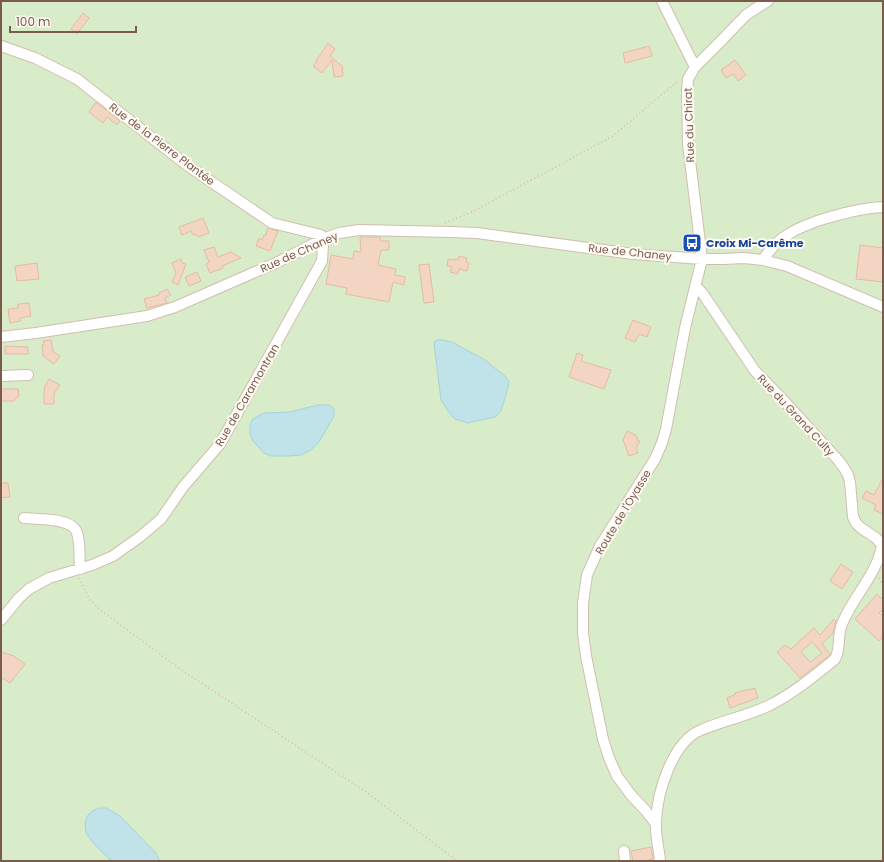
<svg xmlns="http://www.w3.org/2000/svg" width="884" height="862" viewBox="0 0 884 862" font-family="Poppins,sans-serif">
  <rect width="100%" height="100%" fill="#fdf6ec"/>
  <path fill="#d8ecc9" d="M1 1H883V861H1Z"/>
  <path fill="#bfe3e8" stroke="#a5d3da" d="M436 340H443L452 342 485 360 505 376 509 381 508 388 501 411 495 417 468 423 455 419 450 414 441 400 434 343Z
    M318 405H330L334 409V416L319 442 311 450 301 455 289 456H271L264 453 253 441 250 434V426L252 420 258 416 265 413 289 412Z
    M99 808H106L120 816 155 852 160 861H113L108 858 94 844 86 833 85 822 88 815 92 811Z"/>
  <path fill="#f3d5c3" stroke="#e6bba3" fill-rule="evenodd" d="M83 13 89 18 77 34 71 29Z
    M328 43 335 49 330 56 342 66 343 76 334 77 332 60 322 73 313 66 317 61H316Z
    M649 46 652 56 625 63 623 53Z
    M735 60 746 75 738 81 733 74 726 78 721 70Z
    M96 102 120 121 117 125 107 117 103 123 89 112Z
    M203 218 209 233 198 237 196 234 193 235 191 231 182 235 179 227Z
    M268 228 278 231 270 251 256 246 259 238 262 240 264 235 265 236Z
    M360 237H380L381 241H389V250H381L378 265 396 269 395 275 405 277 404 285 393 282 389 302 346 294 347 288 326 284 331 255 353 259 354 251 361 252Z
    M860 245 883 248V282L856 279Z
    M214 247 218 257 231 252 241 258 222 266 223 268 210 273 206 264 209 262 204 250Z
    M459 256 467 258 466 262 469 263 467 271 459 269 458 274 450 272 452 267 447 266 448 259 453 260 454 259 458 260Z
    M181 259 182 263 186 264 178 285 172 282 176 273 172 263Z
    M37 263 39 279 17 281 15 266Z
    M429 264 434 302 424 303 419 265Z
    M197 272 201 281 189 286 185 277Z
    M167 289 171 295 165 298 167 303 147 308 144 299 159 295V293Z
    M29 303 31 316 20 318V321L10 323 8 309 18 308V304Z
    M633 320 651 327 647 337 639 334 635 342 625 338Z
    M51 340 53 351 60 356 54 364 43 356 42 345H44L43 341Z
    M5 346 28 347V354H5Z
    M577 353 583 355 581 361 611 370 604 389 569 377Z
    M49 379 60 385 54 394V404H44V391L45 389 44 388Z
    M1 389H18L19 396 14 401H1Z
    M627 431 636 435 635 436 638 438 637 440 640 441 636 448 638 453 629 456 623 440Z
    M883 478V514L874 510 876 505 862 498 866 491 874 495Z
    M1 483H8L10 497 1 498Z
    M841 564 853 572 842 589 830 581Z
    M877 594 883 600V609L879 613 883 616V636L879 641 855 619Z
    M834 619 836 621 833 633 822 644 830 654V655L800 678 777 652 785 645 791 649 814 628 820 635ZM812 642 822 653 810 662 801 652Z
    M1 652 14 656 25 664 10 683 1 677Z
    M755 688 758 698 730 708 727 698 736 694 735 693 749 689V690Z
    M651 847 653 859 647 860 648 861H633L631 851Z"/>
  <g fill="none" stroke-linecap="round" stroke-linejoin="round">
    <g stroke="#d1beb0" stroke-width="12">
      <path id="minor" d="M662 1 695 67
        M1 46 35 58 77 79 188 166 272 223 321 235 323 239
        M763 260C770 249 778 240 789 234 797 228 808 225 817 221 839 214 860 208 883 207
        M696 286 703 294 755 371 786 403 839 461 844 468 848 475 850 482 853 517 856 523 861 528 876 538 882 545 883 544
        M1 337 36 333 147 316 175 307 278 262 323 239 339 233 359 230 451 232 477 233 633 254 702 259H723L744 258 763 260 787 266 883 307
        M1 376 28 375
        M24 518C36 519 67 518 75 529 81 537 79 558 80 569
        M1 620 19 598 29 589 49 578 92 565 113 556 141 536 161 519 183 487 220 444 322 261 323 245V239
        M656 824 646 811 631 795 617 776 609 758 603 739 586 656 583 633V603L587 575 600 546 655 459 662 443 666 429 685 328 702 259 688 144 687 90 688 79 695 67 719 43 746 15 758 7 768 1
        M624 851 625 861
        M660 861C659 848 655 835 656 822 657 793 672 742 701 730 724 720 748 716 770 705 794 693 814 676 835 659 841 649 837 635 842 624 853 596 877 575 882 545"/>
    </g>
    <path stroke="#d9b8a5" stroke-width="1.5" stroke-dasharray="1 3" stroke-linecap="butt" d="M445 223 470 213 613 136 678 81
      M79 578 90 600 103 612 183 671 369 794 457 861
      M879 578 883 585"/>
    <use href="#minor" stroke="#fff" stroke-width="10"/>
  </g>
  <defs>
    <g id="bus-square" transform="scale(1)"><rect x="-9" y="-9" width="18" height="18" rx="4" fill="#1a4fb4" stroke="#fffaf3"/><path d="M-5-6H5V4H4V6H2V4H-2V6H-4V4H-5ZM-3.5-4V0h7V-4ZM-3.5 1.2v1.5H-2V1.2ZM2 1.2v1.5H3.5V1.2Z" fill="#fff"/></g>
  </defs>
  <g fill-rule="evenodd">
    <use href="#bus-square" x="692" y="243"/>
  </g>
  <g text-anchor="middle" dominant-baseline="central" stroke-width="4" stroke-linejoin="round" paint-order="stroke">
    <g font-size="11" fill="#7a5c4d" stroke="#fffaf3">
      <text transform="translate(689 125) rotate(-92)">Rue du Chirat</text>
      <text transform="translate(162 144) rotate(37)">Rue de la Pierre Plantée</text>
      <text transform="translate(299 252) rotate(-24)">Rue de Chaney</text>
      <text transform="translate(630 252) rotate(6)">Rue de Chaney</text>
      <text transform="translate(247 395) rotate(-60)">Rue de Caramontran</text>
      <text transform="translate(796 415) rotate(47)">Rue du Grand Culty</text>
      <text transform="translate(623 512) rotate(-59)">Route de l'Oyasse</text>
    </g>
    <g font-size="11" font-weight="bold" fill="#164399" stroke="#fffaf3" text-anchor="start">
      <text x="706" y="243">Croix Mi-Carême</text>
    </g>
  </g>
  <rect width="884" height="862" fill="none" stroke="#7a5c4d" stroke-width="4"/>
  <path d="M10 26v6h126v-6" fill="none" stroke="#7a5c4d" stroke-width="2"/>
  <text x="16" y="26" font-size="12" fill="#7a5c4d" stroke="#fffaf3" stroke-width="3" paint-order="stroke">100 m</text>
</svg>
